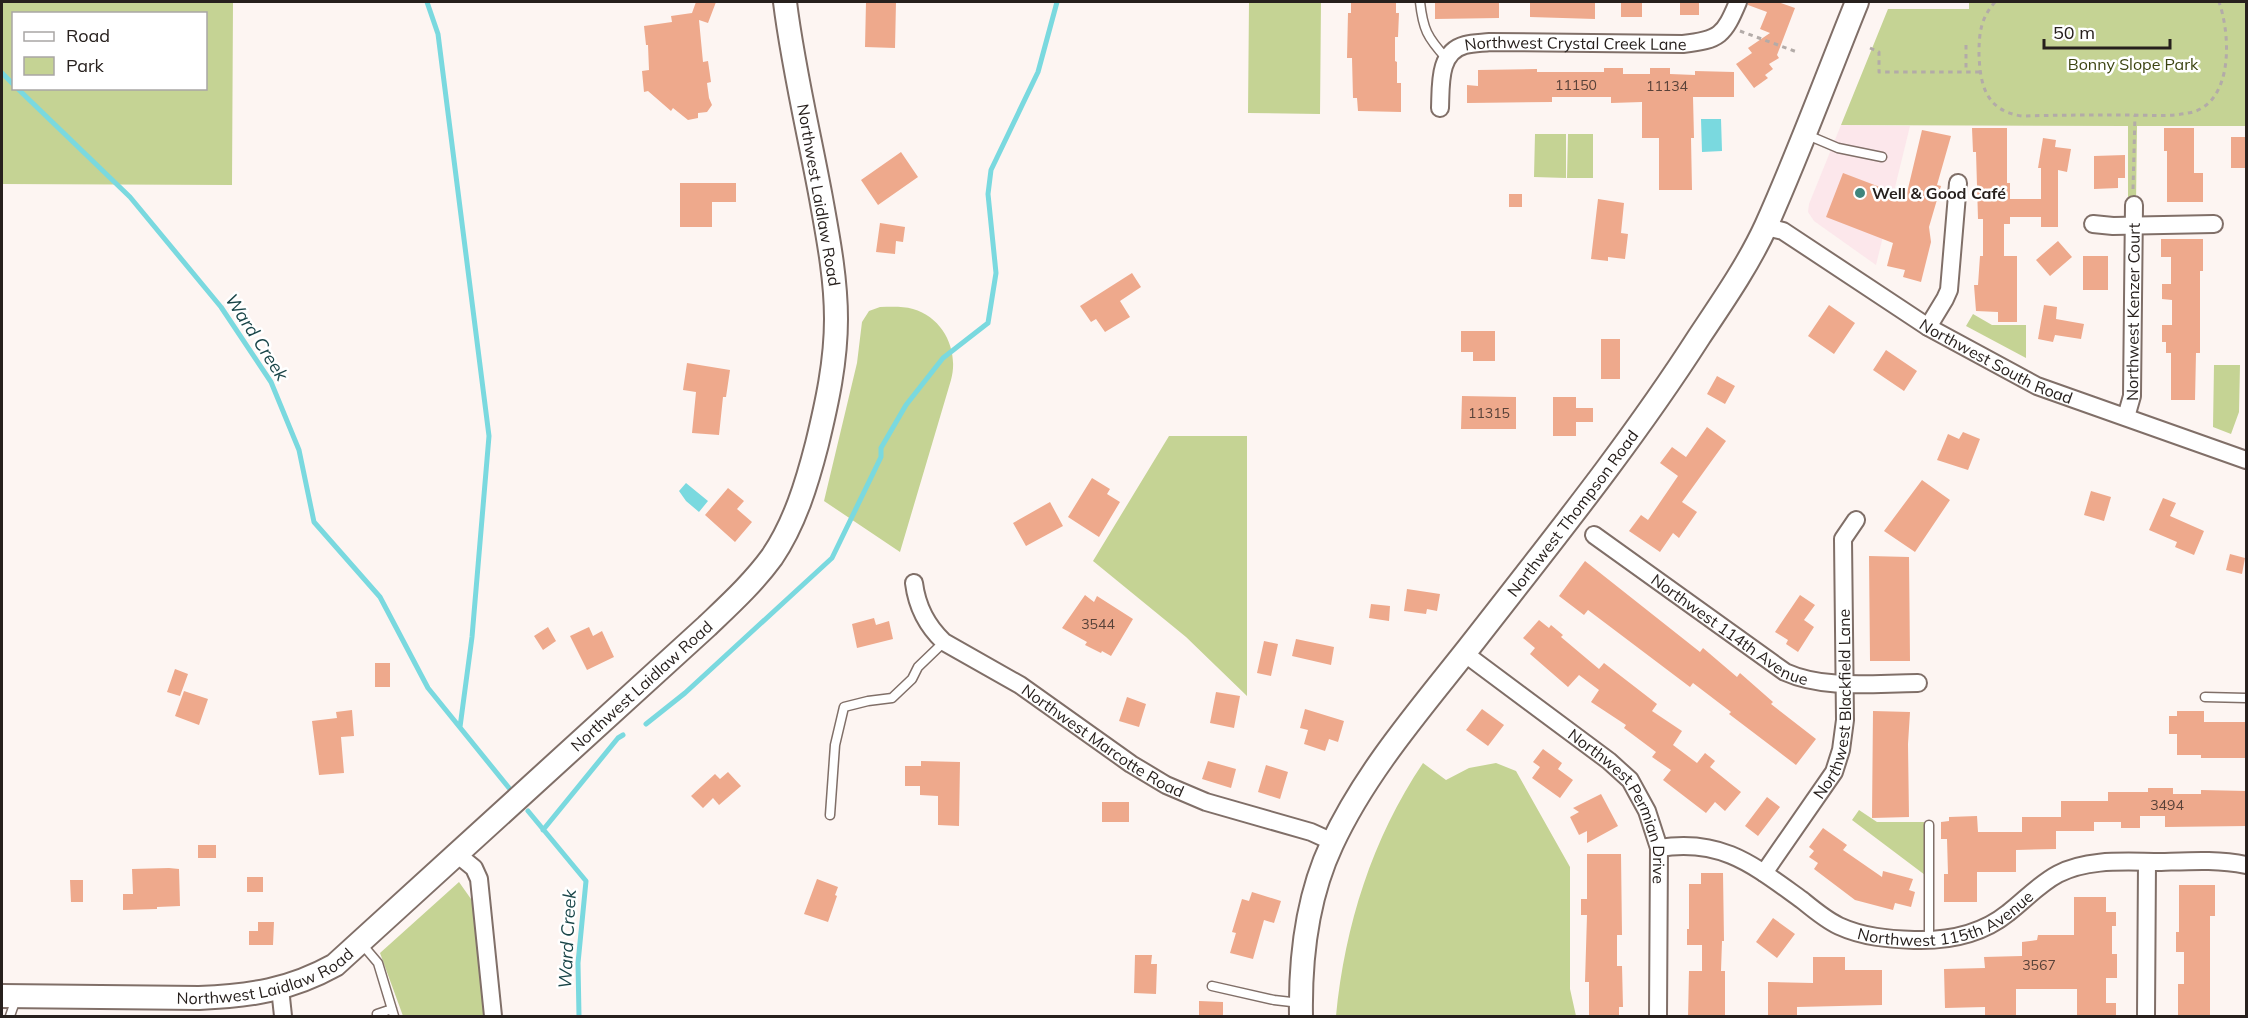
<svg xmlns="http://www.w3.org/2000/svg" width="2248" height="1018" viewBox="0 0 2248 1018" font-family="Mulish,sans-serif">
  <rect width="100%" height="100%" fill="#fdf5f2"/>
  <path fill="#fce7eb" d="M1841 125 1910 126 1876 265 1814 221 1808 212 1809 204Z"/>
  <path fill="#c5d394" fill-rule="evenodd" d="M2 2H233L232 185 2 184ZM14 14H206V88H14Z
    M1249 2H1321L1320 114 1248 113Z
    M1969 2H2246V126H2137L2136 204H2128V126L1841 125 1888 9H1969Z
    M1535 134H1566V178L1534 177Z
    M1568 134H1593V178H1567Z
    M880 307C891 307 902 306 913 309 944 318 959 351 951 380L900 552 824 501 857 363 862 322 869 311Z
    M1973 314 1992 325H2026V358L1966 326Z
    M2214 365H2240L2239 412 2231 434 2213 427Z
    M1169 436H1247V696L1186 637 1093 561Z
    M1423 763 1446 780 1469 768 1496 763 1516 771 1570 867V989L1576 1016H1336C1345 925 1372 839 1423 763Z
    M1859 810 1877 822H1924L1925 875 1852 820Z
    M459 882 471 899 474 911 488 1016H403L380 953Z"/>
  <path fill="#7ad9df" d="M1701 119H1721L1722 151 1702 152Z
    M686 483 708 501 699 512 686 501 679 491Z"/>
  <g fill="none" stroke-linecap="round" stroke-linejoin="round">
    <path stroke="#7ad9df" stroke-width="5" d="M427 2 438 34 489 436 472 637 460 727
      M2 73 14 85
      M17 88 130 197 221 307 271 382 299 450 314 522 380 597 428 688 509 788
      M646 724 685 693 832 558 881 457V448L906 405 943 358 988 323 996 273 988 194 991 170 1038 72 1057 2
      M528 811 586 881 578 963 579 1016
      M543 830 618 738 623 735"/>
  </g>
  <path fill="#eea98c" d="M696 2H716L708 23 699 20 703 62 708 61 711 82 707 83 709 98 712 105 707 112 698 113V118L688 120 673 108 671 111 648 91 644 92 642 71 649 70 648 45H646L644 26 672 22 671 16 692 13Z
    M866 2H896L895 48 865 47Z
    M1351 2H1396V13H1399L1398 37H1395V61L1397 62V83H1401V112L1358 111 1357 98H1353L1352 58H1347L1348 13H1351Z
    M1435 2H1499V18L1435 19Z
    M1530 2H1595V19L1530 17Z
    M1621 2H1642V17H1621Z
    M1680 2H1699V15H1680Z
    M1748 2H1778L1795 8 1777 55 1779 58 1769 64 1773 69 1765 75 1768 78 1754 88 1736 64 1752 53 1748 48 1770 33 1760 29 1767 12 1748 5Z
    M1604 68H1623V74H1650V68H1670V74L1695 75V71L1734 72V97H1693L1694 138H1691L1692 190H1659V138H1642V102L1611 103V97H1552V102L1467 103V85L1478 86V70L1537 69V72H1604Z
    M1972 128H2007V183H2010V199H2041V168H2038L2043 138 2056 140 2055 147 2071 149 2067 172 2058 170V227H2041V217H2010V224H2004V256H2017V322H1998V312L1976 311 1974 285H1978L1980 256H1983V219H1978L1976 152H1973Z
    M2164 128H2194V173H2203V202H2167V151H2164Z
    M1922 130 1951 136 1937 185 1941 186 1929 227 1931 242 1921 282 1903 277 1905 270 1887 266 1893 243 1826 217 1843 173 1906 197Z
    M2231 137H2247V168H2231Z
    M901 152 918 177 878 205 861 180Z
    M2125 155V178H2118V188L2094 189V156Z
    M680 183H736V202H712V227H680Z
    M1509 194H1522V207H1509Z
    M1598 199 1624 203 1621 233 1628 234 1625 259 1608 257V261L1591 259Z
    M880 223 905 227 903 242 896 241 895 254 876 252Z
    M2161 239H2203V271H2200V353H2196L2195 400H2171V353H2166V342H2162V325H2172V300L2162 299V284H2171V257H2161Z
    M2058 241 2072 257 2050 276 2036 260Z
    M2083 256H2108V290H2083Z
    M1132 273 1141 287 1120 301 1130 317 1105 332 1096 319 1091 322 1080 306Z
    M1829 305 1855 323 1834 354 1808 336Z
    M2044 305 2057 307 2056 319 2084 324 2081 339 2055 335 2053 342 2038 339Z
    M1461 331H1495V361H1473V352H1461Z
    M1601 339H1620V379H1601Z
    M1886 350 1917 371 1904 391 1873 370Z
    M687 363 730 370 726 397H723L719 435 692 433 696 392 683 390Z
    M1717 376 1735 386 1725 404 1707 394Z
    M1462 396 1516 397V429H1461Z
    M1553 397H1576V408H1593V422H1576V436H1553Z
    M1707 427 1726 441 1682 502 1697 512 1679 538 1673 533 1660 552 1629 531 1641 515 1648 520 1678 476 1660 463 1672 447 1686 457Z
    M1963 432 1980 439 1968 470 1937 460 1948 434 1959 439Z
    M1092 478 1110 489 1107 494 1120 502 1099 537 1068 517Z
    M1922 480 1950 500 1915 552 1884 531Z
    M728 488 744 501 737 509 752 522 735 542 705 515Z
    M2091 491 2111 497 2104 521 2084 515Z
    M2163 498 2176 503 2170 516 2204 531 2194 555 2175 547 2177 542 2149 530Z
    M1050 502 1063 526 1026 546 1013 523Z
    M2230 554 2245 558 2242 574 2226 570Z
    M1869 556 1909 557 1910 661H1870Z
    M1585 561 1700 652 1703 648 1737 677 1740 673 1773 702 1771 704 1816 739 1796 765 1729 714 1731 712 1693 683 1690 687 1588 610 1584 615 1559 596Z
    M1407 589 1440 594 1437 611 1427 609 1426 614 1404 611Z
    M1085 595 1094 602 1097 596 1133 619 1111 656 1102 651 1101 653 1085 645 1087 642 1062 628Z
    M1800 595 1815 605 1804 620 1814 627 1798 652 1786 644 1788 640 1775 632Z
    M1371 604 1390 606 1389 621 1369 618Z
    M874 618 876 625 889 621 893 639 857 648 852 624Z
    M1539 620 1549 628 1551 625 1563 635 1561 637 1599 669 1604 663 1657 704 1652 711 1682 731 1673 745 1697 763 1705 753 1715 761 1710 767 1741 792 1725 811 1715 802 1706 813 1663 780 1671 770 1652 757 1656 752 1624 728 1626 725 1591 702 1599 690 1579 675 1568 687 1530 654 1535 648 1523 638Z
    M548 627 556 641 543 650 534 636Z
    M589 627 593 636 602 631 614 657 587 670 570 636Z
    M1296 639 1334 647 1331 665 1292 656Z
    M1264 641 1278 644 1271 676 1257 673Z
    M375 663H390V687H375Z
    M175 669 188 674 180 696 167 692Z
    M184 691 208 699 199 725 175 716Z
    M1216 692 1240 696 1234 728 1210 723Z
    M1127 697 1146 704 1139 727 1119 721Z
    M1305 709 1344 721 1338 742 1329 739 1325 751 1304 744 1308 730 1300 728Z
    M1482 709 1504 725 1488 746 1466 730Z
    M352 710 354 736 341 737 344 773 319 775 312 721 337 718 336 712Z
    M1873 711 1910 712 1908 744 1909 817 1872 818Z
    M2177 711H2204V722H2247V758H2201V755H2177V734H2169V716H2177Z
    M1543 749 1562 763 1558 769 1573 780 1560 798 1532 778 1540 767 1533 762Z
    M921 761 960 762 959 826 938 825V796L920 795V786H905V766H921Z
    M1208 761 1236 769 1231 788 1202 779Z
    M1266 765 1288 772 1280 799 1258 792Z
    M728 772 741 786 719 805 713 798 703 808 691 796 715 774 720 779Z
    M2148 788H2173V794H2201V790L2247 791V826L2165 827V816H2140V828H2121V822H2094V831H2056V849L2016 850V872H1977V902H1944V874H1948L1947 839H1941V822L1949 821V817L1977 816 1978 832H2022V817H2061V801H2108V792H2148Z
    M1601 794 1618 826 1587 843V831L1579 835 1570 817 1579 812 1573 808Z
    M1767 797 1780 807 1758 836 1745 826Z
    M1102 802H1129V822H1102Z
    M1823 828 1847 845 1843 850 1882 877 1883 871 1913 879 1909 890 1915 892 1911 907 1895 903 1893 910 1855 900 1814 869 1818 863 1809 857 1814 851 1809 847Z
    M198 845H216V858H198Z
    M1587 854H1621L1622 935H1617V966H1622L1623 1007H1619V1017H1589V982H1585L1587 915H1581V899H1587Z
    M169 868 179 869 180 906 157 907V909L123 910V894H133L132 869Z
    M1701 873H1723L1724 941H1722L1721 971H1725V1017H1688L1689 971H1702V945H1687V929H1689V884H1701Z
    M247 877H263V892H247Z
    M817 879 838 887 835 895 837 896 828 922 804 914Z
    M70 880H83V902H71Z
    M2179 885H2215V916H2210V1017H2178V984H2184V952H2176V932H2179Z
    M1252 892 1281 901 1274 923 1264 920 1253 959 1230 953 1236 933 1232 932 1242 899 1249 901Z
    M2074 897H2106V912H2116V926H2112V954H2117V978H2106V1003H2116V1017H2077V989H2016V1016L1985 1017V1007L1945 1008 1944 969 1985 968 1984 957 2022 956V942L2037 940 2038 935H2074Z
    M1773 918 1795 934 1777 958 1756 942Z
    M258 922H274L273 945H249V931H258Z
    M1135 955H1152L1151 964H1157L1156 994 1134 993Z
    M1813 957H1845V970H1882V1005L1797 1007V1017H1768V982L1813 983Z
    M1199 1001 1223 1002V1017H1199Z"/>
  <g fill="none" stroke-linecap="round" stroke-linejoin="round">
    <g stroke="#806f68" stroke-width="11">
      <path id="lane" d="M1420 2C1423 29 1427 37 1446 58
        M1805 134 1838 148 1882 157
        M2205 697 2246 698
        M830 815 835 745 844 707 868 701 892 698 912 679 918 667 944 642
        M1929 825V940
        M361 943 378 963 394 1016
        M1212 986 1274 1000 1300 1003
        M377 1014 392 1009
        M10 1016 17 996"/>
    </g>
    <g stroke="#806f68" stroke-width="20">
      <g id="street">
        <path id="s1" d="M1440 108C1441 85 1438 52 1465 45 1473 43 1482 43 1490 42L1683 44C1720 40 1724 35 1738 2"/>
        <path d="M2093 224 2113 226 2214 224"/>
        <path id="s2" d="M1766 227 1783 231 1928 327 2037 386 2246 460"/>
        <path d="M1928 327 1945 299 1949 290 1958 183"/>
        <path id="s3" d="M2126 417 2132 396 2134 205"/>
        <path id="s4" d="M1594 535 1785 672C1825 690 1875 683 1918 683"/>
        <path id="s5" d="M914 583C917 607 927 626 944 642L1020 685 1131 764 1166 785 1206 802 1311 832 1333 842"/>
        <path id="s6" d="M1464 653 1609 761 1630 780 1647 811 1659 848 1658 1016"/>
        <path id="s7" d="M1659 848C1722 838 1753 865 1802 900 1813 909 1826 920 1839 926 1863 937 1888 939 1914 940 1947 941 1982 934 2008 913 2025 900 2039 884 2058 874 2089 858 2127 862 2161 862 2190 861 2218 859 2246 865"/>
        <path d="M458 855 474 868 479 879 493 1016"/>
        <path id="s8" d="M1764 873 1834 772 1841 750 1845 720 1843 539 1856 520"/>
        <path d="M280 988 283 1016"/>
        <path d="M2146 1016 2147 862"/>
      </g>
    </g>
    <g stroke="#806f68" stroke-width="26">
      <g id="secondary">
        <path id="s9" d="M2 996 199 998C250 996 290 990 335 965L707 626C730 604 753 583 772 557 795 523 807 483 817 444 827 403 836 362 836 319 836 278 828 237 821 198 809 133 793 67 785 2"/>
        <path id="s10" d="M1301 1016C1300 958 1307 897 1332 844 1367 769 1424 705 1474 641 1551 542 1631 443 1699 337 1723 301 1748 265 1766 226 1799 153 1827 76 1857 2"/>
      </g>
    </g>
    <path stroke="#b3aba8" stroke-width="3" stroke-dasharray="4.5 4.5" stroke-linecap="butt" d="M1995 2C1981 18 1979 32 1979 54 1980 85 1986 111 2022 116 2057 115 2093 115 2128 115 2148 115 2169 117 2188 113 2193 113 2201 109 2205 106 2233 85 2229 30 2219 2
      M1740 31 1797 52
      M1966 45V72
      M1870 48 1879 52V72H1980
      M2133 189 2135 115"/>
    <use href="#lane" stroke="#fff" stroke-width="8"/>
    <use href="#street" stroke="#fff" stroke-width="16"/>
    <use href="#secondary" stroke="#fff" stroke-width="22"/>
  </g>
  <circle fill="#40857c" stroke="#fff" stroke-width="2" cx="1860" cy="193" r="6"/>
  <g text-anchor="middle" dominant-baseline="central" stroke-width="5" stroke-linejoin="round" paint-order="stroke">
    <g font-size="14" fill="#594239">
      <text x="1576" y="85">11150</text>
      <text x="1667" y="86">11134</text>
      <text x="1489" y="413">11315</text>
      <text x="1098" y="624">3544</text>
      <text x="2167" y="805">3494</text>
      <text x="2039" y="965">3567</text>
    </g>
    <g font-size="16" fill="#27201d" stroke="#fff">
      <text stroke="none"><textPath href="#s1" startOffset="184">Northwest Crystal Creek Lane</textPath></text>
      <text transform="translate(819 195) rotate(80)">Northwest Laidlaw Road</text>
      <text stroke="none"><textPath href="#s3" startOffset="106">Northwest Kenzer Court</textPath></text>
      <text stroke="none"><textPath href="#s2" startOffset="268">Northwest South Road</textPath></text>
      <text stroke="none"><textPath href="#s10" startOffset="586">Northwest Thompson Road</textPath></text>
      <text stroke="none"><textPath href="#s4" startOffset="166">Northwest 114th Avenue</textPath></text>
      <text stroke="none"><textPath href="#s9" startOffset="753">Northwest Laidlaw Road</textPath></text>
      <text stroke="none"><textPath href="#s8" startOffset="190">Northwest Blackfield Lane</textPath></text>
      <text stroke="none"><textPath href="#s5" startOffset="255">Northwest Marcotte Road</textPath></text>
      <text stroke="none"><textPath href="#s6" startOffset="226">Northwest Permian Drive</textPath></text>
      <text stroke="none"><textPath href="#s7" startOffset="316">Northwest 115th Avenue</textPath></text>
      <text stroke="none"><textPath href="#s9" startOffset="267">Northwest Laidlaw Road</textPath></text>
    </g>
    <g font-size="16" fill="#3b4310" stroke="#fff">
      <text x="2133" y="64">Bonny Slope Park</text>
    </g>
    <g font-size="16" font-weight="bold" fill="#27201d" stroke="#fff" text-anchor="start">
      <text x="1872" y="193">Well &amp; Good Café</text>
    </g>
    <g font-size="18" font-style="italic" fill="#194548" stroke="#fff">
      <text transform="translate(257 337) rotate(57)">Ward Creek</text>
      <text transform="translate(567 939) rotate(-87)">Ward Creek</text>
    </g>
  </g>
  <rect width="2248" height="1018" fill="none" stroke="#27201d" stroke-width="6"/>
  <rect x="12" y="12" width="195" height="78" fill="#ffffff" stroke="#a9a6a5" stroke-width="1.5"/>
  <rect x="24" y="32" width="30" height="9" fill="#ffffff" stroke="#a9a6a5" stroke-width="1.5"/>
  <text x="66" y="42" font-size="18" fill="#27201d">Road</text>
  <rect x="24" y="57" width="30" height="18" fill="#c5d394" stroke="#a9a6a5" stroke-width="1.5"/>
  <text x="66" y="72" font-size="18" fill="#27201d">Park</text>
  <path d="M2044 39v9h126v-9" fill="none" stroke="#27201d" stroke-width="3"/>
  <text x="2053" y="39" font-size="18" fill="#27201d" stroke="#ffffff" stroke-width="4.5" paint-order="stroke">50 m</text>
</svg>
